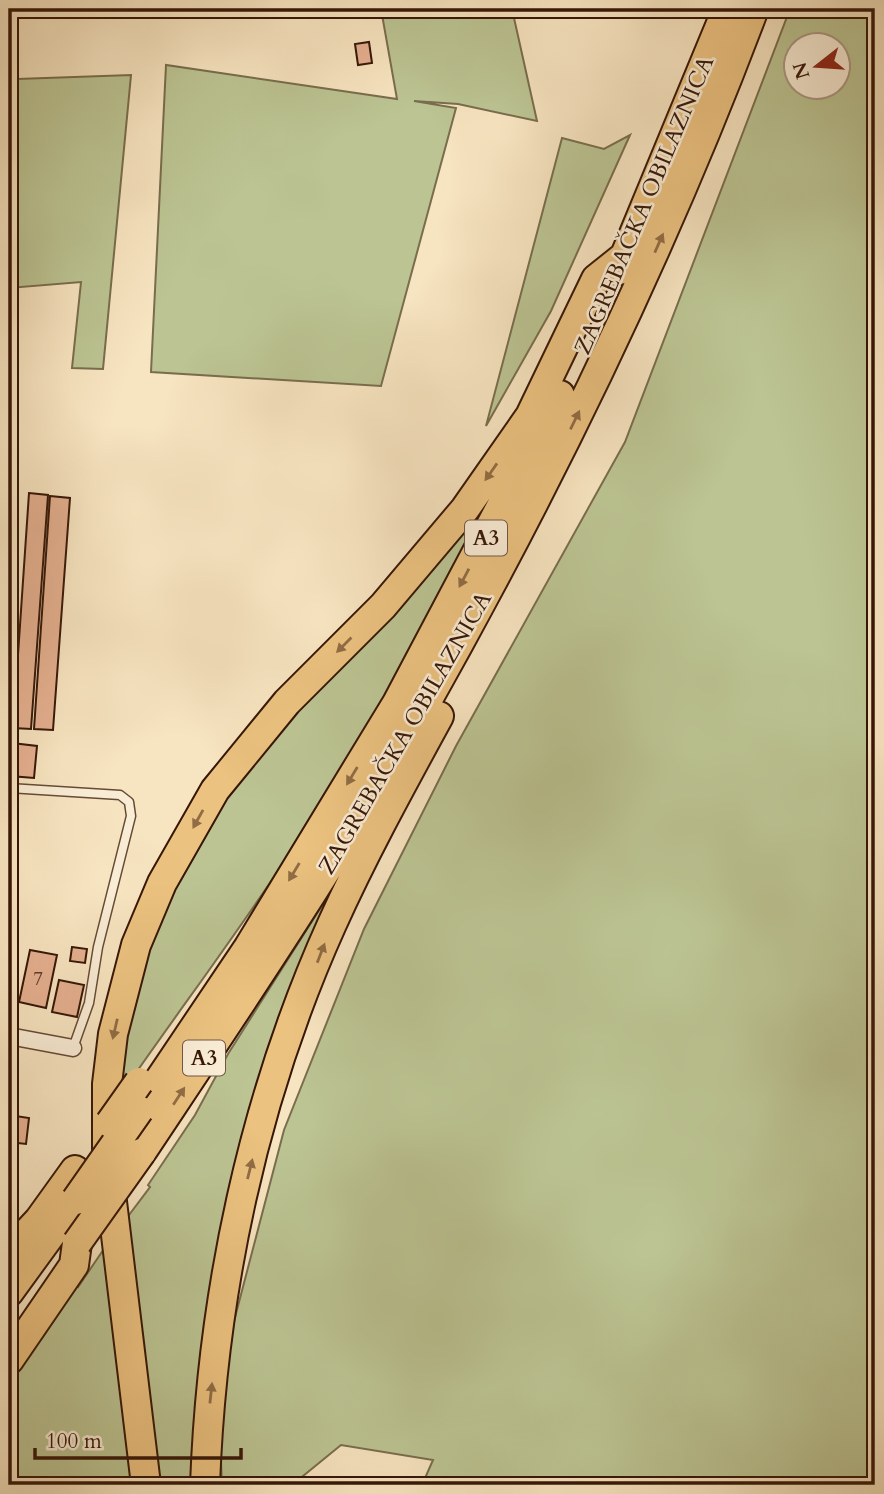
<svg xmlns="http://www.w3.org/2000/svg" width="884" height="1494" viewBox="0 0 884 1494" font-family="Cardo,serif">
  <rect width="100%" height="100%" fill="#f7e4c0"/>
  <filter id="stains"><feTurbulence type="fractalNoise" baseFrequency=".00286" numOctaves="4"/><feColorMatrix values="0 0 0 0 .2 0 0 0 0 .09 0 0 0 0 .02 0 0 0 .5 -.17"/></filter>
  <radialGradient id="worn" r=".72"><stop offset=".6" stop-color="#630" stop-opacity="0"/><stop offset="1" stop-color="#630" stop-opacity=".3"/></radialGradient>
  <path fill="#bcc493" stroke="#796d4d" stroke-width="2" fill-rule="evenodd" d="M381 9H512L537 121 458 104 414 101 456 108 381 386 151 372 166 65 397 99Z
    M790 9H875V1485H422L433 1460 341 1445 292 1485H222L219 1416 227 1348 284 1130 364 929 456 746 625 442ZM796 46H838V88H796Z
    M9 70 17 79 131 75 103 369 72 368 81 282 9 288Z
    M630 135 551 311 486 426 562 138 604 149Z
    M496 487C437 599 379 714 311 821 250 917 181 1007 117 1100L122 1047 155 920 239 772Z
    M354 855 282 1033 198 1485H155L120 1227 150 1187 148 1185 195 1115 228 1054Z
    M106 1246 138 1485H46L9 1476V1374L75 1285 78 1287Z"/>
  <path fill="#e5b090" stroke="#361607" stroke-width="2" d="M369 42 372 63 358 65 355 44Z
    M29 493 48 495 31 729 13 728Z
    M50 496 70 498 53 730 34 729Z
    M12 743 37 746 34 778 10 776Z
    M72 947 87 949 85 963 70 961Z
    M30 950 57 955 46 1008 19 1002Z
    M59 980 84 985 77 1017 52 1012Z
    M9 1115 29 1118 26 1144 9 1142Z"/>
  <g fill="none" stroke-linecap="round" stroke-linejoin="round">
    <g stroke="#664a35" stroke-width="11">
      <path id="service" d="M9 788 120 795 129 802 131 816 98 947 89 1003 73 1048"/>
    </g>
    <g stroke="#664a35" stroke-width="19">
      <path id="minor" d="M9 1036 73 1048"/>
    </g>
    <g stroke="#361607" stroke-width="32">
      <path id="motorway" d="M619 270 727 9
        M139 1110 248 948 397 703 560 395
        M141 1153C236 1010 333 867 418 717 547 489 662 254 754 9
        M9 1252 39 1220 75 1170
        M9 1292 76 1200
        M9 1360 74 1265 77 1243
        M146 1485 107 1160V1084L113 1034 136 945 162 883 215 790 287 702 383 606 465 509 530 416 596 279 626 255
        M205 1485C212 1294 253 1099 332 924 364 853 402 784 439 716"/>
    </g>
    <use href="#service" stroke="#faedd6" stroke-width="8"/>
    <use href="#minor" stroke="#faedd6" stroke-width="16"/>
    <use href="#motorway" stroke="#ecc280" stroke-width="28"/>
    <g stroke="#361607" stroke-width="32" stroke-linecap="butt">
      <path id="motorway-bridge" d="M110 1123 139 1082
        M76 1200 139 1110
        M77 1243 141 1153"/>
    </g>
    <use href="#motorway-bridge" stroke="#ecc280" stroke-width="28"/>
  </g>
  <defs><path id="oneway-solid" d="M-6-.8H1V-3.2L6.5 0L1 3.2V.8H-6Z" transform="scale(1.75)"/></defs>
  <g fill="#916c44">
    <use href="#oneway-solid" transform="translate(659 243) rotate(-66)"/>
    <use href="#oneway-solid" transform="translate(575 420) rotate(-64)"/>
    <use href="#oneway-solid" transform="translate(491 472) rotate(125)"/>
    <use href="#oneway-solid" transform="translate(464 578) rotate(118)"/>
    <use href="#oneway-solid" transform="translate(344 645) rotate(135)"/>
    <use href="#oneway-solid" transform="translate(352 776) rotate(121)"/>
    <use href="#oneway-solid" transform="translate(198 819) rotate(119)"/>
    <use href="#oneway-solid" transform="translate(294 872) rotate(121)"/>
    <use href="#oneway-solid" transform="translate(321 953) rotate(-69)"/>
    <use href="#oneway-solid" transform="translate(115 1029) rotate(103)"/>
    <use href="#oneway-solid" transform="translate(179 1096) rotate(-57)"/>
    <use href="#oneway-solid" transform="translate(250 1169) rotate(-76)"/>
    <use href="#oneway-solid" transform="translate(211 1393) rotate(-84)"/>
  </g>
  <g text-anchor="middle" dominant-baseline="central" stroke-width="5" stroke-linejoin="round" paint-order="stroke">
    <g font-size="19" fill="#623c29">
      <text x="38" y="979">7</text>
    </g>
    <g fill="#faedd6" stroke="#715645" stroke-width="2">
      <rect x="465" y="520.5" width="42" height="35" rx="5"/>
      <rect x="183" y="1040.5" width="42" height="35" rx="5"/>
    </g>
    <g font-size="21" font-weight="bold" fill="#361607">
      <text x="486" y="538">A3</text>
      <text x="204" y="1058">A3</text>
    </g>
    <g font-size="23" fill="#361607" stroke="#faedd6">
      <text transform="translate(644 205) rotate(-67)">ZAGREBAČKA OBILAZNICA</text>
      <text transform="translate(405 733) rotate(-60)">ZAGREBAČKA OBILAZNICA</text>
    </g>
  </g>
  <rect width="884" height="1494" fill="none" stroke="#f7e4c0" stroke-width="35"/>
  <rect x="10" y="10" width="863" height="1473" fill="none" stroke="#361607" stroke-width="3.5"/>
  <rect x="18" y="18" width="849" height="1459" fill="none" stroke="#361607" stroke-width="2"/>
  <g transform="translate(817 66) rotate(253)"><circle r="33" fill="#faedd6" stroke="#ac9783" stroke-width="2"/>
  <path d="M0-5L12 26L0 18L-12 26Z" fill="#8f2418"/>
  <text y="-10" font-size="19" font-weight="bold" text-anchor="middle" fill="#361607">N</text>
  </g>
  <path d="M35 1448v10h206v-10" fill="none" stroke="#361607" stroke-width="3.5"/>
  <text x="46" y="1448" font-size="21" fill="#361607" stroke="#faedd6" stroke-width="5" paint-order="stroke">100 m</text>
  <rect width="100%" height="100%" filter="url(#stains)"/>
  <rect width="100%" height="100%" fill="url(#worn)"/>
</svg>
